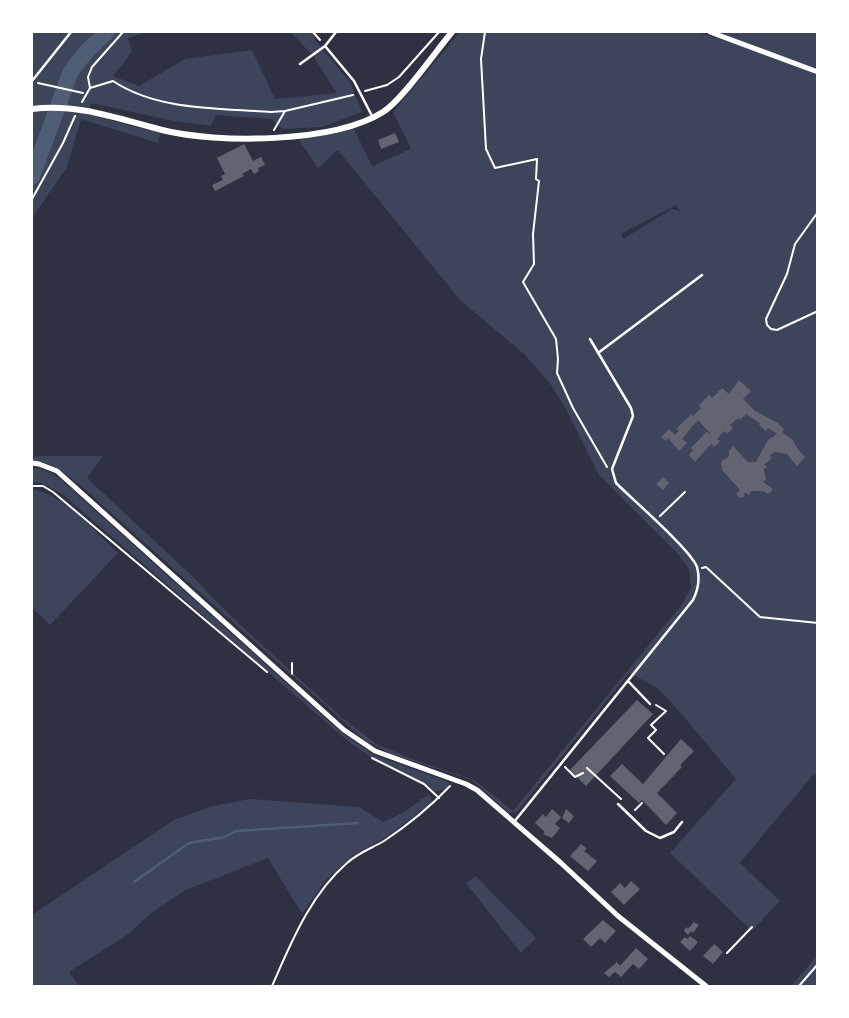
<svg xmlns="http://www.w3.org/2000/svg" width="849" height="1018" viewBox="0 0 849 1018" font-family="'Space Grotesk',sans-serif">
  <rect width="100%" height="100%" fill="#2d3142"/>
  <path fill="#3c4559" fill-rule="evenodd" d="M32 32H146L128 38 132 52 113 76 139 86 185 59 252 50 275 99 337 93 313 56 291 32H319L314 39 350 82 362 112 322 127 283 129 271 119 216 115 211 126 173 121 92 103 85 114 160 133 158 143 81 119 67 167 32 218Z
    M460 32H697L715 38 727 32H817V776L813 775 740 863 780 901 752 931 670 853 736 779 679 711 656 687 629 673 517 812 509 813 472 780 391 754 364 740 79 484C64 473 51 461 32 461V457L41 456H103L87 478 190 574 234 619 341 717 378 745 423 763 473 779 513 811 683 603 691 587 689 569 677 553 599 475 565 407 549 382 525 355 460 300 338 150 318 168 299 140 354 129 372 166 411 149 393 112ZM676 205 680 211 672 209 623 239 621 234Z
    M32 468 42 469 58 477 342 733 374 755 449 782 447 789 432 792 424 784 375 760 349 742 61 493 41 483 32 482Z
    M32 489C65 495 93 530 118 553L50 625 32 608Z
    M429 794 432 801 427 807 383 839 353 855 326 880 302 914 268 858 186 890 154 911 127 935 69 972 79 986H32V915L174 820 209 807 249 799 359 807 383 822 404 812Z
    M476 876 536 938 521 953 466 883Z
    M817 956V986H791Z"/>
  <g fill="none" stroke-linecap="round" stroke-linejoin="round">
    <path stroke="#4f5d75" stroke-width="2.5" d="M134 882 189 843 225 837 236 831 358 823"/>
    <path stroke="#4f5d75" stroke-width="16" d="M32 177 70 73 85 53 107 32"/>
  </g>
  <path fill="#626471" d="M395 133 399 142 381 149 378 140Z
    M244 144 253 161 261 157 265 165 258 168 259 171 254 174 251 169 242 174 244 176 215 191 212 185 223 180 221 176 225 174 217 158Z
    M739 380 751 391 743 399 755 411 778 423 784 429 782 432 793 440 797 448 805 457 797 466 787 454 774 452 770 456 772 458 764 465 767 467 764 469 766 479 763 482 772 488V491L768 494 763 491H751L749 495 745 492 744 497 740 498 736 494 740 490 722 470 721 462 729 456V451L733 446 748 462H756L768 440 777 434 768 428 766 431 759 425 760 423 746 414 740 420 738 418 730 425 733 428 727 434 724 431 717 439 720 441 714 447 711 444 695 462 689 455 693 450 691 448 706 432 711 434 698 420 682 439 687 443 679 451 668 438 666 441 661 437 669 429 675 435 679 431 676 429 691 414 693 416 701 408 698 406 709 395 712 398 722 388 729 394Z
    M663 477 669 483 663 490 656 484Z
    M637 700 653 714 586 786 570 770Z
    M681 739 694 751 680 765 682 767 657 793 677 813 666 825 642 800 639 803 610 776 622 764 643 784Z
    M552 809 561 817 555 824 560 828 552 838 543 834 545 832 535 823 543 814 546 817Z
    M566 809 574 816 569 823 562 818Z
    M581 844 587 849 584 851 597 861 588 871 570 856Z
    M631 881 640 889 624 905 611 892 620 883 625 888Z
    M603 920 616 931 605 943 600 938 591 947 583 939Z
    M694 922 699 925 693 933 691 931 688 935 684 931 686 927 688 929Z
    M690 936 698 942 690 951 680 942 685 937 687 939Z
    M714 944 723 952 713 964 703 956Z
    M636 948 648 959 639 969 633 964 621 977 615 972 609 977 604 973 617 962 620 966Z"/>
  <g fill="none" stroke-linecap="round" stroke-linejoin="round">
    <path stroke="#fff" stroke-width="2" d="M313 32 320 40
      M485 32 481 59 486 149 495 168 537 159 536 179 539 181 533 234 534 264 523 282 556 339 558 359 557 373 573 408 607 467
      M38 83 83 93
      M90 88 113 81C158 111 219 108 271 112L285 111 353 95
      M365 91 387 85 399 77 439 32
      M82 102 90 88 88 77 92 67 123 32
      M274 130 285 111
      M32 199 63 143 75 116
      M818 212 795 244 787 274 766 319 767 325 771 329 777 330 818 311
      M32 486H43L53 492 267 672
      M660 516 685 492
      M702 568 706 567 760 617 818 623
      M292 674V663
      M656 705 666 711 651 725 656 730 648 738 664 754
      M372 758 424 784 439 798
      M565 767 575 777 583 773
      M587 768 621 799
      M635 810 642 803
      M727 953 752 927
      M272 986C291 943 310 895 347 863 358 853 372 848 384 841 408 825 430 807 450 786
      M799 986 818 964"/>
    <path stroke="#fff" stroke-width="2.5" d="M325 46 354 81 372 116
      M300 64 325 46 336 32
      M32 81 71 32
      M598 353 702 275
      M628 681 650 704
      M618 804 646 831 660 838 674 832 682 822
      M514 822 693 600C698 590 700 578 697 567 691 550 632 499 616 483L612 469 633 416 631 408 590 339"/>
    <path stroke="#fff" stroke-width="5" d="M710 32 818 72
      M32 463 39 464 57 471 344 730 375 751 466 784 477 790 561 863 618 916 706 986"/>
    <path stroke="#fff" stroke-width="6" d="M32 109C77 103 119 119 162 130 217 144 334 143 383 112 402 100 436 51 452 32"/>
  </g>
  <rect width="849" height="1018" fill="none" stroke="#ffffff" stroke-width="66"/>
</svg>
